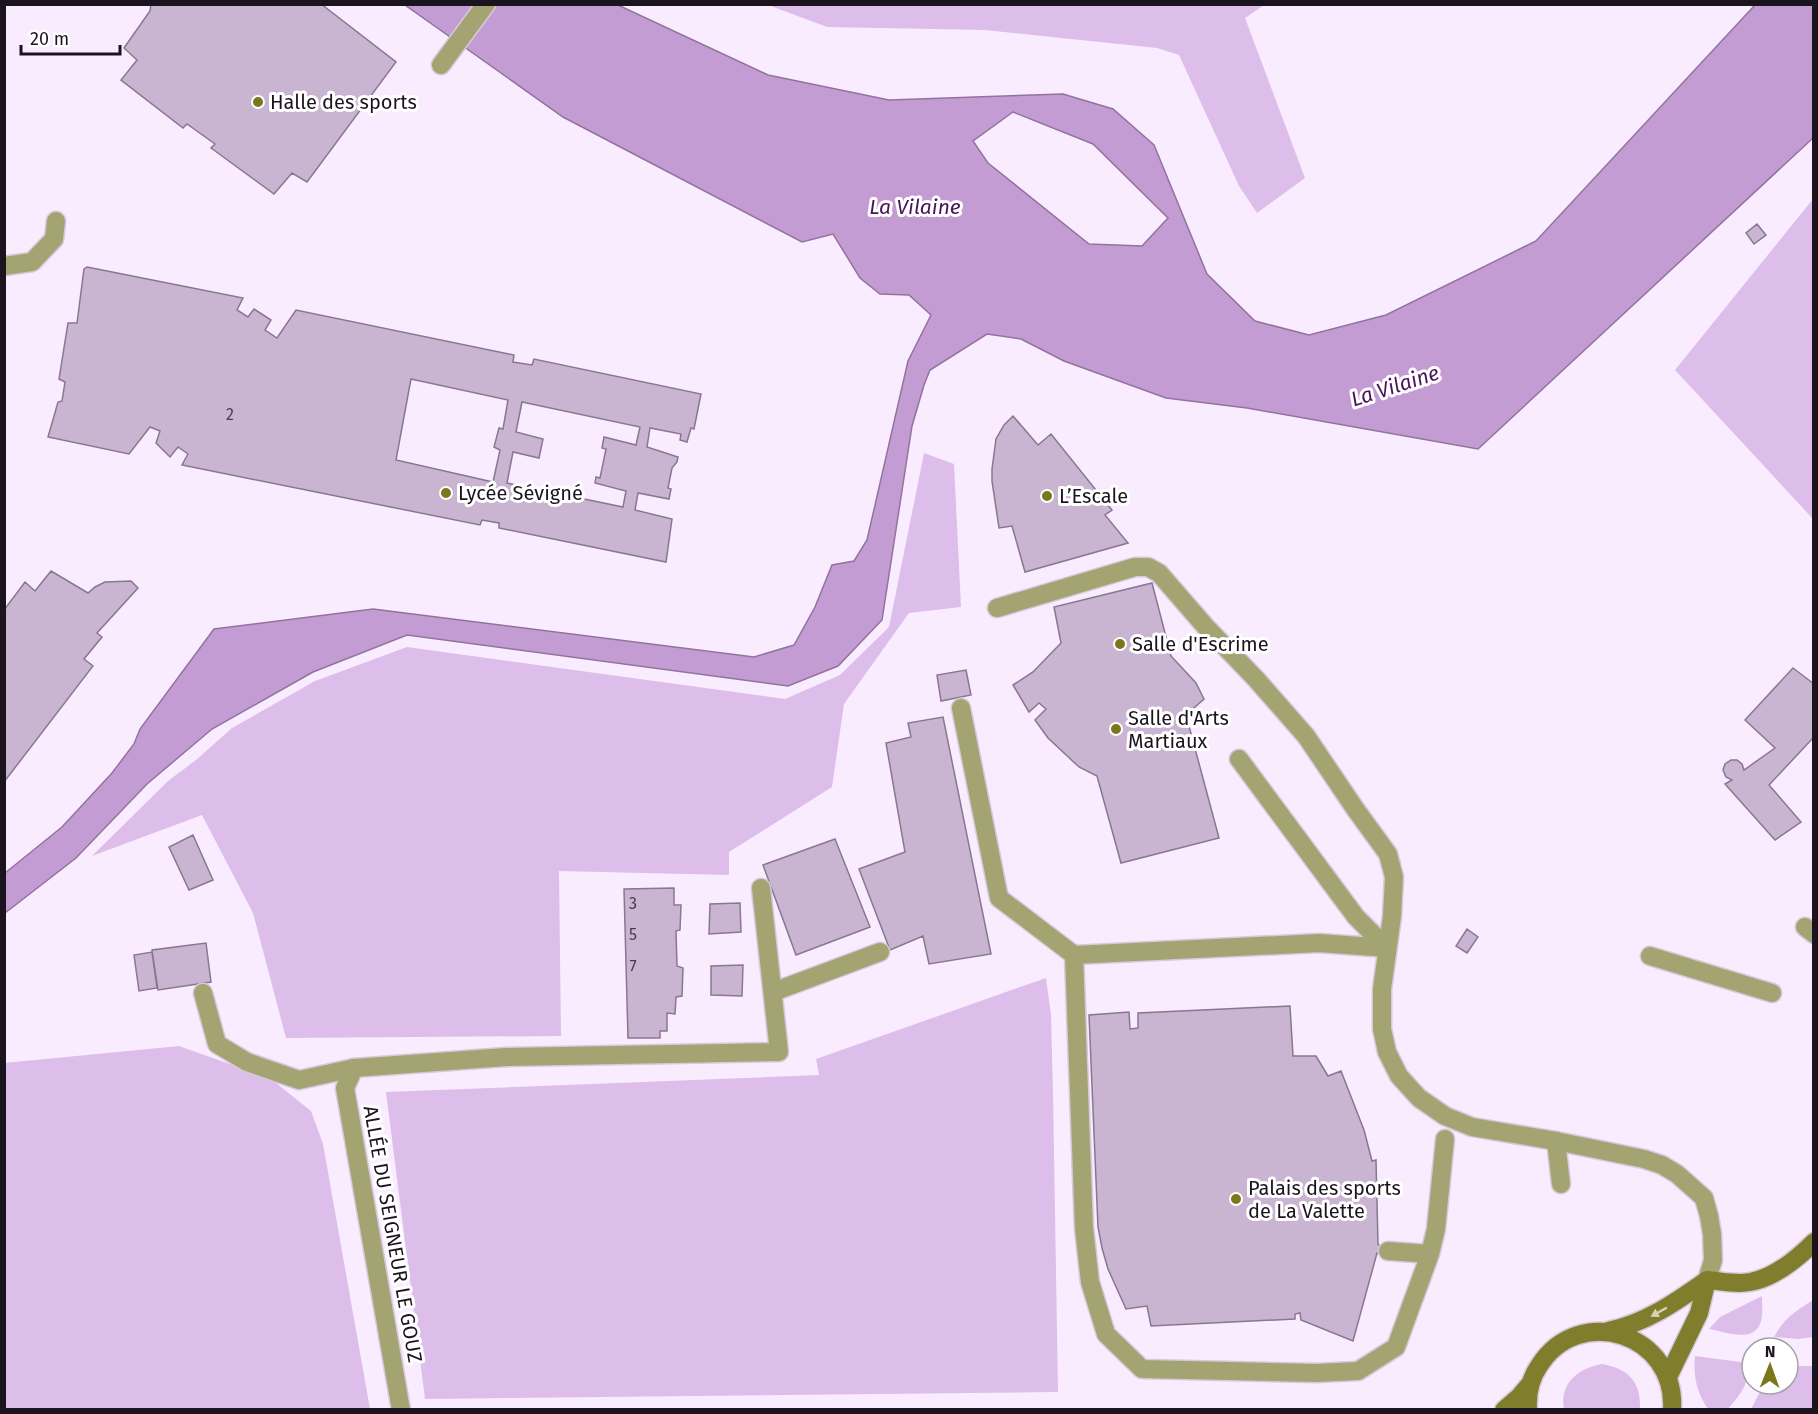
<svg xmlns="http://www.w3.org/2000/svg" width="1818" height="1414" viewBox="0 0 1818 1414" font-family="'Fira Sans',sans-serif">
  <rect width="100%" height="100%" fill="#faecff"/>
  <path fill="#ddbeea" d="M768 5H1264L1245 18 1305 178 1257 213 1239 186 1179 55 1157 48 985 30 827 27Z
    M1813 199V519L1675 370Z
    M924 453 954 464 961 607 909 613 844 704 832 787 729 852V875L559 871 561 1036 286 1038 253 913 202 815 92 856 168 781 196 760 232 728 315 681 407 647 785 699 840 675 889 627Z
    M1046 978 1051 1015 1053 1092 1058 1392 425 1399 386 1092 819 1075 816 1059Z
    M179 1046 271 1079 311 1111 323 1144 370 1409H5L4 1063Z
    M1762 1296C1762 1304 1763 1314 1761 1321 1755 1344 1726 1332 1709 1329L1720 1317Z
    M1813 1300V1337L1798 1339 1774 1337C1783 1319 1797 1310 1813 1300Z
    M1695 1356 1741 1362C1757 1377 1738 1397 1728 1409H1708C1697 1393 1693 1376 1695 1356Z
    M1602 1364C1629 1369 1641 1382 1640 1409H1564C1559 1383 1579 1368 1602 1364Z
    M1788 1366H1813V1409H1751L1764 1384H1788Z"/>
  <path fill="#c49cd4" stroke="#91739d" stroke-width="1.5" fill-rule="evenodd" d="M405 5H618L768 75 889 100 1063 94 1113 109 1154 145 1207 274 1255 321 1309 335 1386 315 1536 241 1755 5H1813V138L1478 449 1247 408 1166 398 1064 361 1021 339 987 334 930 370 924 385 912 426 882 620 838 666 788 686 407 635 313 672 212 729 147 784 76 858 5 913V873L62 827 112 773 134 744 140 729 214 629 373 609 754 657 794 645 815 607 832 565 854 561 867 540 908 361 931 315 909 295 880 294 860 278 833 234 802 242 563 117ZM1013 112 1093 144 1168 218 1142 246 1089 244 988 163 973 141Z"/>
  <path fill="#c9b4d2" stroke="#8a7692" stroke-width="1.5" fill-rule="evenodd" d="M151 4H321L396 62 307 182 292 173 274 194 211 148 215 144 187 124 183 128 121 80 137 60 124 48 150 11Z
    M1757 224 1766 235 1754 244 1746 233Z
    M87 267 243 298 237 310 248 317 254 309 271 320 265 330 277 338 296 310 514 355 513 362 532 365 534 359 701 394 694 429 691 428 687 442 680 440 681 434 650 428 647 447 678 457 677 462 672 468 668 488 671 489 669 499 638 493 635 510 672 519 666 562 499 528V523L482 520 480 525 182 465 188 454 178 447 170 457 156 443 160 431 150 427 129 454 48 437 58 402 62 401 65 382 59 379 68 323H77L84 269ZM411 379 508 400 503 429 499 428 494 447 500 450 493 482 396 460ZM522 402 640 427 636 445 604 437 602 448 606 449 600 478 596 477 595 483 626 491 623 507 507 483 513 452 539 458 543 439 516 432Z
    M1013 416 1038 445 1051 434 1112 510 1105 515 1128 543 1025 572 1012 526 999 528 992 481V469L996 439 1004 425Z
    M51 571 88 593 95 587 105 582 131 581 138 588 97 633 102 637 84 659 93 666 4 782V610L25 582 35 591Z
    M1152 583 1171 656 1196 683 1204 699 1186 715 1219 838 1121 863 1097 776 1079 767 1048 738 1035 720 1046 709 1039 703 1029 712 1013 685 1033 672 1061 643 1054 607Z
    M1793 668 1814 684V737L1769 785 1801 822 1775 840 1725 784 1732 780 1726 777 1723 770 1725 764 1731 760H1737L1742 764 1744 770 1775 748 1745 720Z
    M966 670 971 695 941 701 937 675Z
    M943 717 991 954 929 964 923 936 890 950 859 869 905 852 886 743 911 737 908 723Z
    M193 835 213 880 189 890 169 847Z
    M835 839 870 927 796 955 763 865Z
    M674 888V905H681L680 930 676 931 677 966 683 968 682 996 676 997 675 1014 667 1013V1031H660V1038H628L624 889Z
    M740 903 741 932 709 934 710 904Z
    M1467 929 1478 937 1467 953 1456 946Z
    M206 943 211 982 158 990 152 950Z
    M152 952 157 988 139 991 134 955Z
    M743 965 742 996 711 995V966Z
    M1290 1006 1293 1056H1316L1328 1076 1341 1071 1364 1130 1372 1161 1376 1160 1378 1244 1380 1246V1253H1377L1353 1341 1301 1320 1300 1313 1295 1314V1319L1151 1326 1147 1306 1126 1309 1108 1269 1102 1248 1098 1227 1089 1015 1129 1012 1130 1029 1138 1028V1013Z"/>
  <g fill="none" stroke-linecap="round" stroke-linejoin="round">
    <g stroke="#d6c9db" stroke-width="21">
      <path id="lane" d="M441 65 486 4
        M4 266 32 262 54 239 56 221
        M961 708 999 898 1074 955
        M1805 927 1814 934
        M1387 948 1319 943 1074 955 1084 1228 1090 1282 1106 1334 1142 1369 1316 1373 1358 1371 1396 1347 1430 1254 1436 1229 1445 1139
        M1650 956 1772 993
        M773 992 880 952
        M203 993 217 1044 247 1062 299 1080 354 1068
        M506 1057 779 1052 761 888
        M1556 1141 1561 1184
        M1388 1251 1430 1254"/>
    </g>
    <g stroke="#d6c9db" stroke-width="21">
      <path id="street" d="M997 608 1135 567H1148L1159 573 1205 626 1256 679 1306 736 1356 810 1388 854 1394 877 1392 916 1382 989V1029L1387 1052 1399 1076 1419 1098 1445 1116 1472 1127 1556 1141 1644 1159 1662 1165 1677 1174 1704 1198 1709 1216 1712 1234 1713 1260 1707 1280
        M1239 759 1356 917 1387 948
        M401 1410 345 1088 354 1068 506 1057"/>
    </g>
    <g stroke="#d6c9db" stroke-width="21">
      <path id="secondary" d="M1608 1331C1646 1323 1676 1302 1707 1280 1721 1281 1736 1285 1750 1282 1773 1278 1797 1259 1814 1242
        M1668 1377 1699 1313 1707 1280
        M1504 1410 1519 1397 1530 1384
        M1528 1410C1527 1394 1530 1379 1539 1366 1579 1302 1677 1334 1672 1410"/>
    </g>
    <use href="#lane" stroke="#a4a472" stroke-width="18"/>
    <use href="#street" stroke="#a4a472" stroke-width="18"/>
    <use href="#secondary" stroke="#807d2c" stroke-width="18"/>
  </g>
  <defs><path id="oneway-solid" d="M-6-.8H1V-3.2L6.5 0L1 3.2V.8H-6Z" transform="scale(1.5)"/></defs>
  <use fill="#d3d2b5" href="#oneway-solid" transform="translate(1659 1312) rotate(151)"/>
  <g fill="#7a771c" stroke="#fff" stroke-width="2">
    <circle cx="258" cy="102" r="6"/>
    <circle cx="446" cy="493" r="6"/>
    <circle cx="1047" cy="496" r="6"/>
    <circle cx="1120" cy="644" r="6"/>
    <circle cx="1116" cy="729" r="6"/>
    <circle cx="1236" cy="1199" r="6"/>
  </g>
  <g text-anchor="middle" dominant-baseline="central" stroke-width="6" stroke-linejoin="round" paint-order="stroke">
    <g font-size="16" fill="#463c4b">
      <text x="230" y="414">2</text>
      <text x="633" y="903">3</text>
      <text x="633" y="934">5</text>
      <text x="633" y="966">7</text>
    </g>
    <g font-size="20" fill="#1b141e" stroke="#fff" text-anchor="start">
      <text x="270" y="102">Halle des sports</text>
      <text x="458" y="493">Lycée Sévigné</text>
      <text x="1059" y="496">L’Escale</text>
      <text x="1132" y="644">Salle d'Escrime</text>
      <text x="1128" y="718">Salle d'Arts<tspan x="1128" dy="23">Martiaux</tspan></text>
      <text x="1248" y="1188">Palais des sports<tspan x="1248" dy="23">de La Valette</tspan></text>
    </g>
    <g font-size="20" fill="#1b141e" stroke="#fff">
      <text transform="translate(393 1234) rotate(80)">ALLÉE DU SEIGNEUR LE GOUZ</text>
    </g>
    <g font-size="21" font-style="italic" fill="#471558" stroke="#fff">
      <text x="915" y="207">La Vilaine</text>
      <text transform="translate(1395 386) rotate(-18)">La Vilaine</text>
    </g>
  </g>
  <rect width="1818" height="1414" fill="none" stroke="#1b141e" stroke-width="12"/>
  <g transform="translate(1770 1366) rotate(1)"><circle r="28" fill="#ffffff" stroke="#a4a1a5" stroke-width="1.5"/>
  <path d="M0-4.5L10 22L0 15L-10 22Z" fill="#7a771c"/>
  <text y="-9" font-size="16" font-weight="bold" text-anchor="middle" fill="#1b141e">N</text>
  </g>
  <path d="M21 45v9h99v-9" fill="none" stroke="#1b141e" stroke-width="3"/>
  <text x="30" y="45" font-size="18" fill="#1b141e" stroke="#ffffff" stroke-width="4.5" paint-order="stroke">20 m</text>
</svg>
